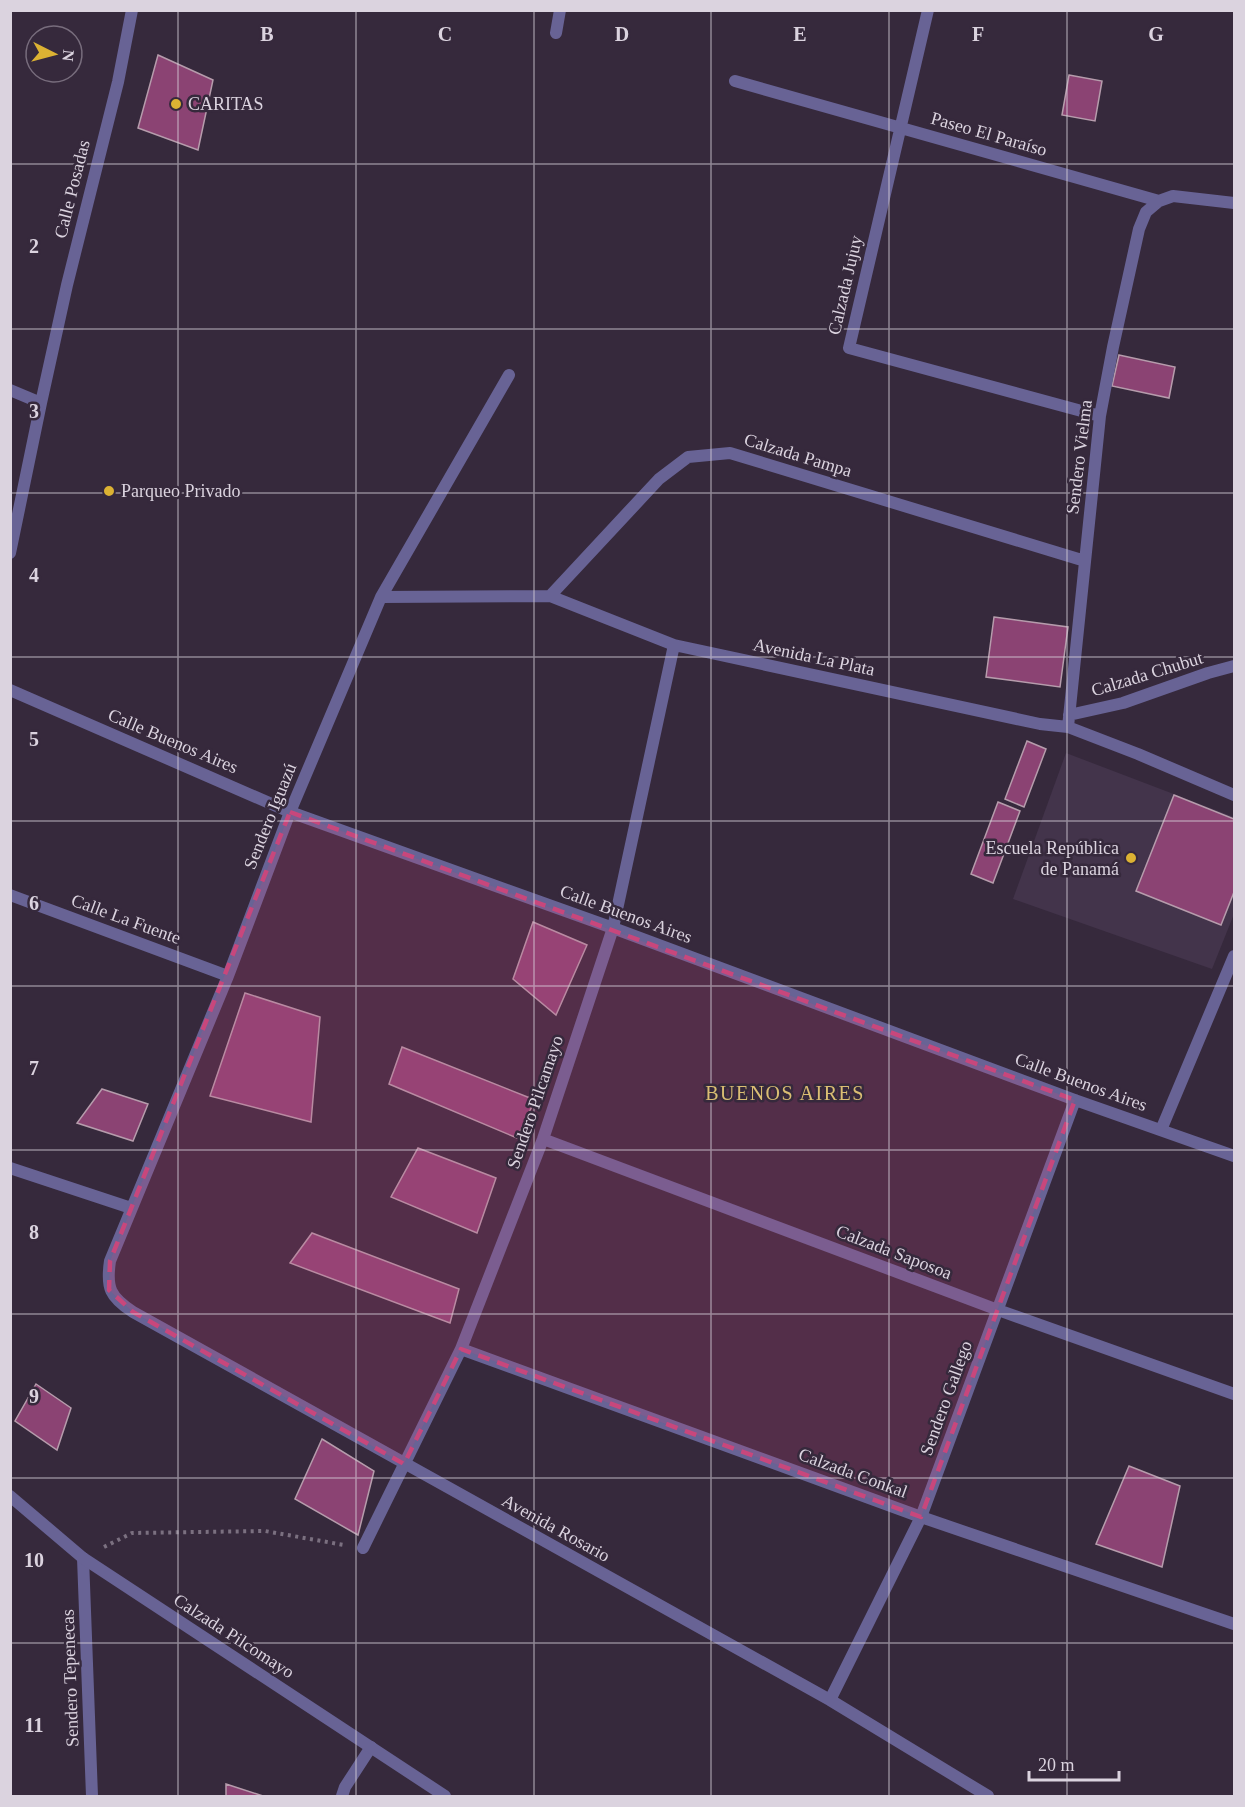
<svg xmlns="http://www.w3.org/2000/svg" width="1245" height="1807" viewBox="0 0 1245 1807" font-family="Georgia,serif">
  <rect width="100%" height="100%" fill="#36293c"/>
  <path fill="#43344b" d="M1066 753 1234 817V914L1212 969 1013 899Z"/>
  <path fill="#8b4373" stroke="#b69cac" stroke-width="1.5" d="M158 55 213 80 198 150 138 128Z
    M1069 75 1102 81 1095 121 1062 115Z
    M1119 355 1175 367 1169 398 1112 386Z
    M994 617 1068 627 1060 687 986 677Z
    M1027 741 1046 749 1024 807 1005 799Z
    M1174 795 1234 819V892L1221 925 1136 891Z
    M998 802 1020 811 993 883 971 874Z
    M533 922 587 945 556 1015 513 979Z
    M245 993 320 1017 311 1122 210 1096Z
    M402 1047 535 1100 517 1138 389 1084Z
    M102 1089 148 1104 133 1141 77 1123Z
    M418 1148 496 1178 477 1233 391 1197Z
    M312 1233 459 1289 450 1323 290 1263Z
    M36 1384 71 1408 57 1450 15 1421Z
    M322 1439 374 1471 358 1535 295 1499Z
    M1129 1466 1180 1486 1162 1567 1096 1544Z
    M226 1784 263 1796H226Z"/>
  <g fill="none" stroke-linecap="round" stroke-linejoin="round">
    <path stroke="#7b7080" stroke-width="4" stroke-dasharray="3 4.5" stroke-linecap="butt" d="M104 1547 132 1533 265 1531 344 1545"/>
    <path stroke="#686395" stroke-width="12" d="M83 1558 92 1796
      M342 1796 345 1787 371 1747"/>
    <path stroke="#686395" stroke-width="12" d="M928 10 849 348 1100 416
      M556 33 560 10
      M735 81 1159 201 1173 196 1234 203
      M509 375 381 597 290 812 228 976 110 1261C106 1288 110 1297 133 1312L830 1700 988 1796
      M10 390 41 403
      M10 553 41 403 67 285 118 82 132 10
      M550 596 659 479 688 457 730 453 1085 561
      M381 597 550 596 674 645 1040 724 1068 727 1138 754 1234 795
      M10 690 290 812 613 928 1075 1100 1234 1156
      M1069 715 1123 703 1208 673 1234 666
      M1068 727 1100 416 1113 347 1139 229 1146 212 1159 201
      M10 895 228 976
      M1161 1130 1234 956
      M543 1139 998 1310 1234 1394
      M10 1168 131 1208
      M461 1349 921 1517 1234 1624
      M10 1496 83 1558 445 1796
      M363 1548 461 1349 543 1139 613 928 674 645
      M830 1700 921 1517 1075 1100"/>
  </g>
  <path fill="#c8477c" fill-opacity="0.2" stroke="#c8477c" stroke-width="4.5" stroke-dasharray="12 8" stroke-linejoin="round" d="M290 812 1075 1100 921 1517 461 1349 404 1464 133 1312 109 1290 110 1261Z"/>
  <path fill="none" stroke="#dbd3df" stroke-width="1.5" stroke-opacity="0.55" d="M178 10V1796M356 10V1796M534 10V1796M711 10V1796M889 10V1796M1067 10V1796M10 164H1234M10 329H1234M10 493H1234M10 657H1234M10 821H1234M10 986H1234M10 1150H1234M10 1314H1234M10 1478H1234M10 1643H1234"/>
  <g fill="#dcb233" stroke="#36293c" stroke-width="2">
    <circle cx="176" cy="104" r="6"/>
    <circle cx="109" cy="491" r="6"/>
    <circle cx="1131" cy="858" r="6"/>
  </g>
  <g text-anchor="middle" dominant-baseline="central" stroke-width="5" stroke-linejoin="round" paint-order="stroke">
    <g font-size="18" fill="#dbd3df" stroke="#36293c" text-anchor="start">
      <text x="188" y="104">CARITAS</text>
      <text x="121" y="491">Parqueo Privado</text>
      <text x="1119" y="848" text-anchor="end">Escuela República<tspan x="1119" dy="21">de Panamá</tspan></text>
    </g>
    <g font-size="18" fill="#dbd3df" stroke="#36293c">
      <text transform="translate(989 134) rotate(16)">Paseo El Paraíso</text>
      <text transform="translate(72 189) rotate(-76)">Calle Posadas</text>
      <text transform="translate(845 285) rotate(-77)">Calzada Jujuy</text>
      <text transform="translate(798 455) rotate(17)">Calzada Pampa</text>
      <text transform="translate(1079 457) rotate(-83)">Sendero Vielma</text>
      <text transform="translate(814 657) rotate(12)">Avenida La Plata</text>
      <text transform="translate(1147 674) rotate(-17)">Calzada Chubut</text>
      <text transform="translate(173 741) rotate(23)">Calle Buenos Aires</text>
      <text transform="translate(270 816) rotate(-68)">Sendero Iguazú</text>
      <text transform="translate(626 914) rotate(20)">Calle Buenos Aires</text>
      <text transform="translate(126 919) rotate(20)">Calle La Fuente</text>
      <text transform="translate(1081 1082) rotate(20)">Calle Buenos Aires</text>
      <text transform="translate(535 1102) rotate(-71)">Sendero Pilcamayo</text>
      <text transform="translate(894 1252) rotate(21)">Calzada Saposoa</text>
      <text transform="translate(946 1398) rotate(-70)">Sendero Gallego</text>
      <text transform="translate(853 1473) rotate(20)">Calzada Conkal</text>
      <text transform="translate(556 1528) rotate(29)">Avenida Rosario</text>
      <text transform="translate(234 1636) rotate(33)">Calzada Pilcomayo</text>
      <text transform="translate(70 1678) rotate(-92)">Sendero Tepenecas</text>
    </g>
    <g font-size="20" letter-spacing="1.5" fill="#dbbe73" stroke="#36293c">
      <text x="785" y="1093">BUENOS AIRES</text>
    </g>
  </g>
  <g font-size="20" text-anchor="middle" font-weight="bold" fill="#dbd3df" stroke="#36293c" stroke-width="5" stroke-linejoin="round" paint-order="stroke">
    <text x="267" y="41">B</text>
    <text x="445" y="41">C</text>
    <text x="622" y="41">D</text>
    <text x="800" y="41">E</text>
    <text x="978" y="41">F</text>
    <text x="1156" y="41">G</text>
    <text x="34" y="253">2</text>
    <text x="34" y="418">3</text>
    <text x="34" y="582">4</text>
    <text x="34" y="746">5</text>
    <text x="34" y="910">6</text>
    <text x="34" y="1075">7</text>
    <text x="34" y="1239">8</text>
    <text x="34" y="1403">9</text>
    <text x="34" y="1567">10</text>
    <text x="34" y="1732">11</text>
  </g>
  <rect width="1245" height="1807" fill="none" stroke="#dbd3df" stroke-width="24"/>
  <g transform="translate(54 54) rotate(96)"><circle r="28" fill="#36293c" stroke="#786d7d" stroke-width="1.5"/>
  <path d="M0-4.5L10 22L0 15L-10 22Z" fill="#dcb233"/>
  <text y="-9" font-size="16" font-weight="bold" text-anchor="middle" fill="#dbd3df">N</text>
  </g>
  <path d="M1029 1771v9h90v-9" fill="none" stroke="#dbd3df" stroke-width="3"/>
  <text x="1038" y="1771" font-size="18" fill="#dbd3df" stroke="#36293c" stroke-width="4.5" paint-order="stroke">20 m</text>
</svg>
